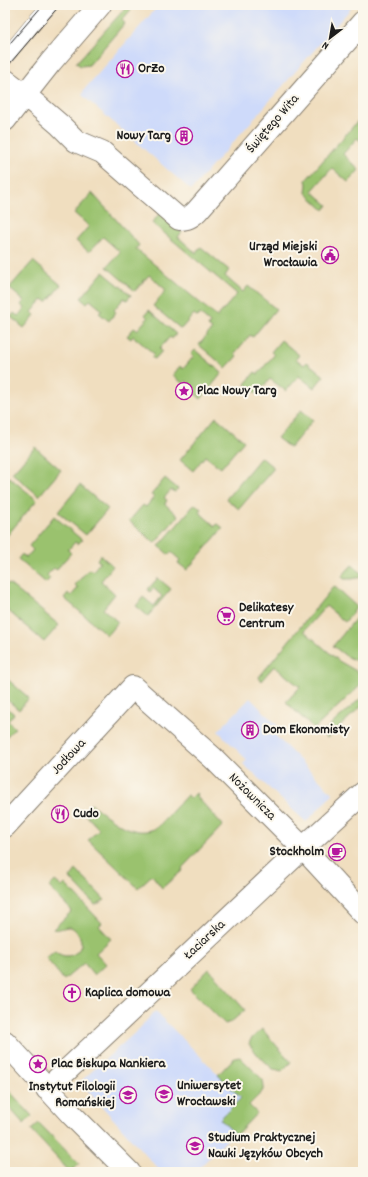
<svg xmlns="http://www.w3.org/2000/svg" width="368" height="1177" viewBox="0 0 368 1177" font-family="Dekko,sans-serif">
  <rect width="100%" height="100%" fill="#fbf7ec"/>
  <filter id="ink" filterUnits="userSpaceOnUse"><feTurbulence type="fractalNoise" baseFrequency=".025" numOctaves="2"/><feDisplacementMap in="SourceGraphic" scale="8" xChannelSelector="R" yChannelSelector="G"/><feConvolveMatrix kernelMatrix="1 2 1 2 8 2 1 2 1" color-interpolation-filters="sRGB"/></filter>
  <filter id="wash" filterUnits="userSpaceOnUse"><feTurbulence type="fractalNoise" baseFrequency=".012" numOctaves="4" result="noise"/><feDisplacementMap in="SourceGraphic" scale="16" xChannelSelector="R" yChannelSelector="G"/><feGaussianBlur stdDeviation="0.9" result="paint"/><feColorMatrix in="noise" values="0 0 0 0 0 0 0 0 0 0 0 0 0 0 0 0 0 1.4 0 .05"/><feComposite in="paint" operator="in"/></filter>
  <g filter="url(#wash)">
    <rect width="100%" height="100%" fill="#f0debf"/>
    <path fill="#cedafa" d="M159 5H354L191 190 82 95 84 92 83 91Z
      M250 698 281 729 275 735 333 794 306 822 243 764 247 760 218 731Z
      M155 1011 257 1113 236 1135 234 1133 195 1172H161L80 1082 139 1029Z"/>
    <path fill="#9ac26e" stroke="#5b6f45" d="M128 5H135L122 20 125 23 89 65 81 66 76 63Z
      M363 115V143L357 138 343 154 359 170 348 182 332 168 312 191 328 205 324 210 306 193 307 184 306 180Z
      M92 193 139 245 136 249 217 317 237 294 152 223 160 213 182 232 178 237 196 253 201 247 229 270 225 276 243 292 248 286 276 309 253 337 250 335 235 353 237 356 226 368 199 345 212 329 208 326 210 323 200 314 198 317 194 314 181 329 153 306 166 290 149 275 135 291 107 267 120 252 103 237 89 252 76 241 89 226 74 213Z
      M33 261 61 285 47 302 43 299 32 312 35 315 24 328 11 317 14 313 18 316 25 308 21 305 24 301 9 288Z
      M103 272 131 295 127 300 124 298 114 310 116 312 109 321 99 313 102 310 90 300 87 303 81 298Z
      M149 310 176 334 172 339 170 337 159 349 162 351 155 359 151 357 154 354 133 336 131 339 127 336 134 328 137 330 148 318 145 315Z
      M281 340 299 355 296 359 304 365 307 362 324 376 314 388 299 376 286 391 270 379 257 394 245 384 255 372 258 374 274 355 271 352Z
      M195 350 222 373 201 399 191 390 193 387 186 381 183 384 173 375 180 366 183 369 194 356 191 354Z
      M301 410 313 420 290 448 277 438Z
      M216 417 244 441 221 468 205 456 193 471 180 460Z
      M35 447 61 470 39 496 12 473Z
      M261 457 274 468 239 509 226 499Z
      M9 477 37 500 5 538V483Z
      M165 478 178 489 175 492 171 490 164 498 167 500 165 504 178 516 155 543 129 521 143 505 146 507 154 497 151 495Z
      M80 485 108 509 86 535 58 512Z
      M195 504 201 509 199 512 215 526 218 524 223 528 187 570 178 563 180 560 171 552 169 555 159 546Z
      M54 516 82 540 78 544 75 542 68 550 71 553 56 570 54 568 47 575 50 578 46 583 18 559 22 554 26 558 33 550 29 546Z
      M100 555 113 566 101 581 115 594 103 609 118 622 107 635 64 598 68 593 71 596 78 588 75 585 89 569 93 571 100 562 97 560Z
      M352 565 363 574V577L352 579H344L342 576Z
      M158 578 171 589 148 616 136 606 143 597 154 606 162 596 153 588 150 592 148 589Z
      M8 583 59 625 44 642 5 608V587Z
      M334 586 357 607 345 622 326 606 304 631 339 661 363 675V683L314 729 286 702 300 687 274 666 261 681 259 677Z
      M362 611 363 612V664L346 656 333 646Z
      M5 677 29 698 19 710 5 698Z
      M361 698 363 701V705L327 738 322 733Z
      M5 706 14 714 8 721 15 728 5 738Z
      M196 793 197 794 196 796 223 825 182 868 183 870 162 888 152 875 138 888 88 840 99 829 84 813 91 804C109 817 134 841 158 827L187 795 191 798Z
      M76 870 105 900 95 905 70 878Z
      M55 881 62 887 65 884 102 923 99 926 111 939 96 953 106 964 94 975 84 963 64 980 46 958 55 951C68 964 89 949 78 934 70 920 61 932 53 929L72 911 49 887Z
      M209 969 245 1010 231 1022 225 1024 190 989Z
      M262 1029 291 1062 282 1071 273 1069 257 1054 249 1044 251 1039Z
      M240 1057 263 1080 264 1087 262 1092 249 1105 257 1113 236 1135 220 1119 241 1098 218 1075 234 1058Z
      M5 1086 32 1116 24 1124 5 1103Z
      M39 1123 79 1164 70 1172 31 1130Z"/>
  </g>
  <g filter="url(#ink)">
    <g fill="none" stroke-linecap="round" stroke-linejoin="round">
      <g stroke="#867d6e" stroke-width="16">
        <path id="service" d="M5 58 31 26 50 5"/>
      </g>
      <g stroke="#867d6e" stroke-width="24">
        <path id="minor" d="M25 95 60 125 76 141 102 152 179 219C187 219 191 217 197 211L363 22
          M5 826 133 687 213 758 303 848 363 913
          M5 1042 72 1115 129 1172
          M47 1089 303 848 363 793"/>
      </g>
      <g stroke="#867d6e" stroke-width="24">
        <path id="tertiary" d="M5 80 25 95
          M5 120 50 63 100 5"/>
      </g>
      <use href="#service" stroke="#fff" stroke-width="15"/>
      <use href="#minor" stroke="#fff" stroke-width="22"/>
      <use href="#tertiary" stroke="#fff" stroke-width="22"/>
      <path stroke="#1c1c1c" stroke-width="1" d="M5 49 43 5
        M5 69 60 5"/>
    </g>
  </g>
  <defs>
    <g id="restaurant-ring" transform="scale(0.9)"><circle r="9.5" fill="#fbf7ec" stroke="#b5179e" stroke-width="1.5"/><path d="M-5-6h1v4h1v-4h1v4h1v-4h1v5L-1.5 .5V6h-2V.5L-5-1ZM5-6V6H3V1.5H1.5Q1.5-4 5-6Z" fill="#b5179e"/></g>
    <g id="building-ring" transform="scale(0.9)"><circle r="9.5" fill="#fbf7ec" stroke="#b5179e" stroke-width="1.5"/><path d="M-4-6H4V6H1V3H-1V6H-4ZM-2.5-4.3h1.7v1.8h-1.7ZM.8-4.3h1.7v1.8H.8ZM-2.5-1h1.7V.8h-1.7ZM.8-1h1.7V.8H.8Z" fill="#b5179e"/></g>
    <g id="civic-ring" transform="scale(0.9)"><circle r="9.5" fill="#fbf7ec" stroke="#b5179e" stroke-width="1.5"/><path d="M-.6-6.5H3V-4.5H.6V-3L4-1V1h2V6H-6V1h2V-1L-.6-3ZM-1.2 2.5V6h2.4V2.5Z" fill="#b5179e"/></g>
    <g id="sight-ring" transform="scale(0.9)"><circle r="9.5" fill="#fbf7ec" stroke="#b5179e" stroke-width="1.5"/><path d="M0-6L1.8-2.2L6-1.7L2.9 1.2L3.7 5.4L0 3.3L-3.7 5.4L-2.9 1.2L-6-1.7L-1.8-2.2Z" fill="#b5179e"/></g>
    <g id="supermarket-ring" transform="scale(0.9)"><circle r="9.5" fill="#fbf7ec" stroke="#b5179e" stroke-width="1.5"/><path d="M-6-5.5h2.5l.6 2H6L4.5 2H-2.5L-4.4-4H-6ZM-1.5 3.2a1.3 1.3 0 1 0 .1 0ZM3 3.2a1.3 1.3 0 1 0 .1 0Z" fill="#b5179e"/></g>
    <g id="cafe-ring" transform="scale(0.9)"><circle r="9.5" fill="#fbf7ec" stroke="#b5179e" stroke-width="1.5"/><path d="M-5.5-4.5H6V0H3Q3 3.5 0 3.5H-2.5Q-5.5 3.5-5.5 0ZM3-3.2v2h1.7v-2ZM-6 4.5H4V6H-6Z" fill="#b5179e"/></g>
    <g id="church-ring" transform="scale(0.9)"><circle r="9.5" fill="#fbf7ec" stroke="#b5179e" stroke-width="1.5"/><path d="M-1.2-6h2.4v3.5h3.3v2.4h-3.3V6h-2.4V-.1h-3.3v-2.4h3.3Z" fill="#b5179e"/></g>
    <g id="university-ring" transform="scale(0.9)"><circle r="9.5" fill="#fbf7ec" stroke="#b5179e" stroke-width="1.5"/><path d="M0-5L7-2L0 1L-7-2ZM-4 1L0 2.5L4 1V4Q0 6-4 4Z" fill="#b5179e"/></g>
  </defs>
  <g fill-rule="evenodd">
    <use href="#restaurant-ring" x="125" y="69"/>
    <use href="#building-ring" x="184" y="136"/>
    <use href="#civic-ring" x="330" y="255"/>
    <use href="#sight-ring" x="184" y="391"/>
    <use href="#supermarket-ring" x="226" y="616"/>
    <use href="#building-ring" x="250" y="730"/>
    <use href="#restaurant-ring" x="60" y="814"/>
    <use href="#cafe-ring" x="337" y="852"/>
    <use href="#church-ring" x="72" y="993"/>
    <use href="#sight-ring" x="38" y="1064"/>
    <use href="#university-ring" x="164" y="1094"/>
    <use href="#university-ring" x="128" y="1095"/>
    <use href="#university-ring" x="195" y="1146"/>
  </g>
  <g text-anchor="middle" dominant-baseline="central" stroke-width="4" stroke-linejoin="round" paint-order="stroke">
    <g font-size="14" font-weight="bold" fill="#1c1c1c" stroke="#fbf7ec" text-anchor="start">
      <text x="138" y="69">Orƶo</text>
      <text x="171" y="136" text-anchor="end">Nowy Targ</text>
      <text x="317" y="247" text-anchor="end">Urząd Miejski<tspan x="317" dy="16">Wrocławia</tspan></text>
      <text x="197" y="391">Plac Nowy Targ</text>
      <text x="239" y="608">Delikatesy<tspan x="239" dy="16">Centrum</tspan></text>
      <text x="263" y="730">Dom Ekonomisty</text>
      <text x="73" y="814">Cudo</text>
      <text x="324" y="852" text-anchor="end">Stockholm</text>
      <text x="85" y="993">Kaplica domowa</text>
      <text x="51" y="1064">Plac Biskupa Nankiera</text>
      <text x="177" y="1086">Uniwersytet<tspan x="177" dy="16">Wrocławski</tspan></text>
      <text x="115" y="1087" text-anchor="end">Instytut Filologii<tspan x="115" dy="16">Romańskiej</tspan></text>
      <text x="208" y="1138">Studium Praktycznej<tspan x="208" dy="16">Nauki Języków Obcych</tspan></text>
    </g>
    <g font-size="14" fill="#1c1c1c" stroke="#fbf7ec">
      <text transform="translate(273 124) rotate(-49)">Świętego Wita</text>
      <text transform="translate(69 757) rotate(-47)">Jodłowa</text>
      <text transform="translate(252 797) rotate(45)">Nożownicza</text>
      <text transform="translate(205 940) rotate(-43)">Łaciarska</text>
    </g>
  </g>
  <rect width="368" height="1177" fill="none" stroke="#fbf7ec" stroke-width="20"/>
  <g transform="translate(330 38) rotate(211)" stroke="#fbf7ec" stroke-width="3" paint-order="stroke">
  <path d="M0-3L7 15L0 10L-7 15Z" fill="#1c1c1c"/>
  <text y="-6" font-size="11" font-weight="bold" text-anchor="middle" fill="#1c1c1c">N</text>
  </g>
</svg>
